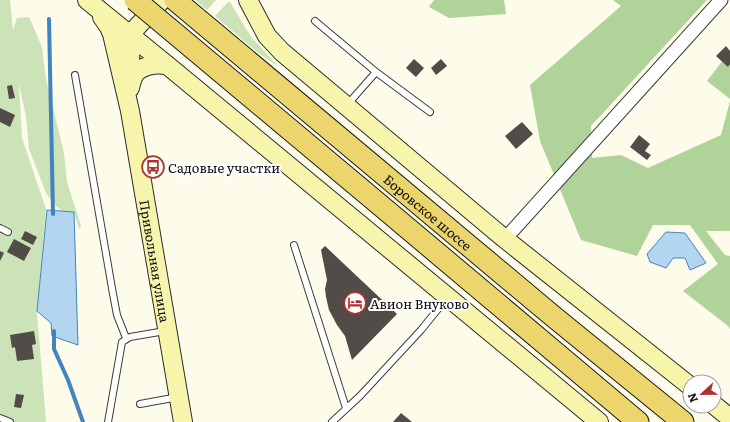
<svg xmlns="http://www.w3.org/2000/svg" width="730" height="422" viewBox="0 0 730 422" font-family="Literata,serif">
  <rect width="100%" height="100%" fill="#fdfbea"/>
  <path fill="#cbe3b7" d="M0 0H10L13 30 17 18 29 17 42 47 46 79 64 153 67 182 81 226 79 229 74 212 62 211 56 206 46 193 29 149 26 116 19 84 22 138 46 209 37 313 46 422H0Z
    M195 0H216L207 10Z
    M228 2H230L251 37 279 67 257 52 215 16Z"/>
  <path fill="#afd398" d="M434 0H504L506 14 449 18 429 7Z
    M613 0H707L591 126 592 158 621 155 648 168 721 135 730 101V231H706L725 255 730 256V329L728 326 683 291 718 264 690 225H653L637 256 581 240 540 141 530 85 621 6Z
    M727 55 730 59V99L707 81Z"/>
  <path fill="#b3d5ef" stroke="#4184bf" d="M47 210 74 212 78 345 52 336 51 323 37 311Z
    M666 232 685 233 706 263 690 270 685 258H673L666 268 650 262 647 254Z"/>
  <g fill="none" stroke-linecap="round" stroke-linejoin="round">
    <path stroke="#4184bf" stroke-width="4" d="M49 19 53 214
      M54 331V349L68 380 83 422"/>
  </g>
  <path fill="#524c48" d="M726 46 730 51V64L728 67 716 56Z
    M414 59 424 68 416 77 406 68Z
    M441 59 447 66 436 75 431 68Z
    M12 85 15 98 9 99 7 86Z
    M0 108 15 115 10 127 0 122Z
    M522 122 533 134 516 149 505 136Z
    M639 135 650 144 645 151 651 155 647 160 630 147Z
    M25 231 37 237 33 245 21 239Z
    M14 239 31 248 24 261 7 252Z
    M325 246 397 314 352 360 345 336 337 325 329 310 326 297 325 289 327 280 321 250Z
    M0 251 4 253 0 261Z
    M34 331 36 344 32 345 34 359 17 361 15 347 12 348 10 335Z
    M16 394 24 395 21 408 14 407Z
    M401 413 412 422H393Z"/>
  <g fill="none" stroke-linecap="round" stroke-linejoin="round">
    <g stroke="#3d3d3d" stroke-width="8">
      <path id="lane" d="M315 21 376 72 430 112
        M75 75 113 294 117 315 126 338
        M347 105 376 72
        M0 228 8 232
        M294 245 346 408
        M140 404 178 397
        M0 418 10 422
        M108 422 122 342 130 337 165 331
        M332 422 360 396 421 330 447 298"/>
    </g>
    <g stroke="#3d3d3d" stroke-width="15">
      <path id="street" d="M505 239 721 0"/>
    </g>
    <g stroke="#2c2c2c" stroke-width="20">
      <g id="secondary">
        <path d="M87 0 167 65 599 422"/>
        <path d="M248 0 267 36 282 52 505 239 690 386"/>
        <path id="s1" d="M102 17 109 27 112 34 130 111 183 422"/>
        <path d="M129 82 130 64 131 35 136 28 162 0"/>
        <path d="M130 88C133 75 135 70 148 66 155 64 160 64 167 65"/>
        <path d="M714 405 730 418"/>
      </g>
    </g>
    <g stroke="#1b1b1b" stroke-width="23">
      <g id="primary">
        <path id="s2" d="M175 0 554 317 683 422"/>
        <path d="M537 337 638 422"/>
      </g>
    </g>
    <use href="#lane" stroke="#fff" stroke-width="6"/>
    <use href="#street" stroke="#fff" stroke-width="13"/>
    <use href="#secondary" stroke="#f7f4ab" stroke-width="18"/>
    <use href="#primary" stroke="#ebd56c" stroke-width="21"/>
    <g stroke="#1b1b1b" stroke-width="23" stroke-linecap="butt">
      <path id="primary-bridge" d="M135 0 386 210 537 337"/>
    </g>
    <use href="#primary-bridge" stroke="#ebd56c" stroke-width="21"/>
  </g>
  <defs>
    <g id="bus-ring" transform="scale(1.15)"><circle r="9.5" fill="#fff" stroke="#ac3331" stroke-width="1.5"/><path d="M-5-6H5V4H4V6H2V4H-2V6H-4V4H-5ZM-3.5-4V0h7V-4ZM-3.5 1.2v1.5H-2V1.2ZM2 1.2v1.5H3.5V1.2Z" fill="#ac3331"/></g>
    <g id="hotel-ring" transform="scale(1.15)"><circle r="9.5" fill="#fff" stroke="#ac3331" stroke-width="1.5"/><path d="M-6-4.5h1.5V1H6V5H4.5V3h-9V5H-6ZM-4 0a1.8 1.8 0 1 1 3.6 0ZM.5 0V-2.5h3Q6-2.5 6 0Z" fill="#ac3331"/></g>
  </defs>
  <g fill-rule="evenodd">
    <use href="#bus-ring" x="153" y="167"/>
    <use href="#hotel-ring" x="355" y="303"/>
  </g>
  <g text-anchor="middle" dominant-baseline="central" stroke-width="4" stroke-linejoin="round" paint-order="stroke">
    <g font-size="13" fill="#0a0a0a" stroke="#fff" text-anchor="start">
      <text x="168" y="167">Садовые участки</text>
      <text x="370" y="303">Авион Внуково</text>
    </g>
    <g font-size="13" fill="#0a0a0a" stroke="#fff">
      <text stroke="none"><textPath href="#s2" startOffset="330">Боровское шоссе</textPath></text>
      <text stroke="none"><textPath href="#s1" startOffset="251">Привольная улица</textPath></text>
    </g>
  </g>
  <g transform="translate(702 394) rotate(248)"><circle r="19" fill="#ffffff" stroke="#9d9d9d"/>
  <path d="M0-3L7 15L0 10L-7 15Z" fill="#ac3331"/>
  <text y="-6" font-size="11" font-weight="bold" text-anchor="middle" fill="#0a0a0a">N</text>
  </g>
</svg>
